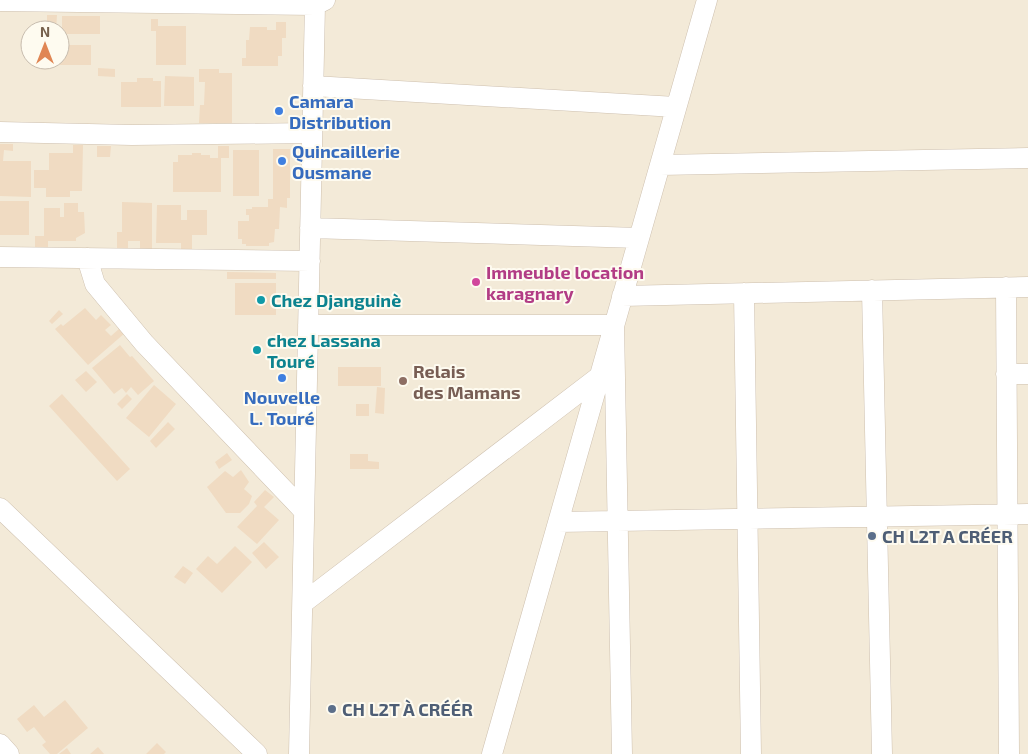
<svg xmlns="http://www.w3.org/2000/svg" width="1028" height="754" viewBox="0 0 1028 754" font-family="'Exo 2',sans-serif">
  <rect width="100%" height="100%" fill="#fcf7e9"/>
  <path fill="#f3ead8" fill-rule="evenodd" d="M0 0H1028V754H0ZM30 30H60V60H30Z"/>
  <path fill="#f0dbc2" d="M47 15H57L56 30H47Z
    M62 16H100V34H62Z
    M151 19H158V26H186V65H156V31H151Z
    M276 22H286V38H282V56H278V66H242V58H246V40H249L250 27H267V30H276Z
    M60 45H91V65H48V60H60Z
    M98 68 115 69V77L98 76Z
    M199 69H219V73H232V123H199L200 105H204L205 82H199Z
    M165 76 194 77V106H164Z
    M137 78H153V81H161V107H121V82H137Z
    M0 144H13V151L4 150 3 161H31V197L0 196Z
    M73 145H83L82 191H70V197H46V188H34V170H49V153H73Z
    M97 146H111L110 157H97Z
    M218 146H229V158H221V192H173V162H178V155H192V153H201V155H210V158H218Z
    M273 149H290V198H287V208L280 207 279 229H275L274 242 269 243V246H246V244H242V239H238V221H249V215H246V209H252V207H268V199H273Z
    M233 150H259V196H233Z
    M0 201H29V235H0Z
    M122 202 152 203V251H140V241H128V251H117V232H122Z
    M64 203H78V212H84L85 233 76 238V241H48V250H35V236H44V208H60V217H64Z
    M157 205H181V220H187V210H207V235H192V251H181V243H156Z
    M227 272 276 273V279H227Z
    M235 283H276V315H235Z
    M85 308 96 320 101 315 111 325 105 330 111 336 120 328 125 333 88 365 55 329 61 324 63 326Z
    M59 310 63 314 52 324 49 321Z
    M120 345 130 357 132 356 154 381 138 395 131 387 126 393 122 388 114 394 92 368Z
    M338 367H381V386H338Z
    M86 371 97 382 86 392 75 380Z
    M154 385 176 404 149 437 126 418Z
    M377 387 385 388 384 414 375 413Z
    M62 394 130 469 117 481 49 406Z
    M127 394 132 399 122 409 117 404Z
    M356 404H369V416H356Z
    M168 422 175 429 156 448 150 441Z
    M227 453 232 460 219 469 215 462Z
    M350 454H368V461L379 462V469H350Z
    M241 470 249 482 244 489 252 496 249 504 240 513H226L207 487 225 471 233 477Z
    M265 490 274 497 264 507 279 520 257 544 237 527 257 506 254 502Z
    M264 542 279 557 266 569 252 553Z
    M235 546 252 562 222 593 196 569 208 556 217 564Z
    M183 566 193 573 185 584 174 577Z
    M65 700 88 728 57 754H50L42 745 46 742 34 727 27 732 17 719 34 705 44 717Z
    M157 743 166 752 164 754H146Z
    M98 747 104 754H90Z
    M67 748 71 754H59Z"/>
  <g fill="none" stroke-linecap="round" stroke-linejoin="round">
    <g stroke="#cec0af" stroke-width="21">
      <path id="street" d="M0 1 315 5 325 0
        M313 86 676 107
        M0 132 132 135 312 133
        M660 165 1028 158
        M310 228 639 238
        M0 257 310 261
        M87 258 95 284 144 343 304 511
        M1006 287 1009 754
        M872 290 882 754
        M744 293 751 754
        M622 296 1028 287
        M308 325H614L622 754
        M1006 374H1028
        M0 508 257 754
        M558 522 1028 514
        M303 603 600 376
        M0 744 9 754
        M299 754 315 5 314 0
        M492 754 707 0"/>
    </g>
    <use href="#street" stroke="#fff" stroke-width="20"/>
  </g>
  <g fill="#3f7fe0" stroke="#fefbf0" stroke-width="2">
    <circle cx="279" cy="111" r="5"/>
    <circle cx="282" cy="161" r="5"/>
    <circle cx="282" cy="378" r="5"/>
  </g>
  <circle fill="#d1479c" stroke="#fefbf0" stroke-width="2" cx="476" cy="282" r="5"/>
  <g fill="#0f9aa8" stroke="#fefbf0" stroke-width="2">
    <circle cx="261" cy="300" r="5"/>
    <circle cx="257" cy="350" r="5"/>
  </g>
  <circle fill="#8d6e63" stroke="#fefbf0" stroke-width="2" cx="403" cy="381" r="5"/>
  <g fill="#5c6f8a" stroke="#fefbf0" stroke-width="2">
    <circle cx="872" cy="536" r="5"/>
    <circle cx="332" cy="709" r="5"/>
  </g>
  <g text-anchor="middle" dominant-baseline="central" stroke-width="4" stroke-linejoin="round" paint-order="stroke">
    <g font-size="18" font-weight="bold" fill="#366cbe" stroke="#fefbf0" text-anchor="start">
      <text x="289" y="101">Camara<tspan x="289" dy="21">Distribution</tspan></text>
      <text x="292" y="151">Quincaillerie<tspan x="292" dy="21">Ousmane</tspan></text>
      <text x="282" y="397" text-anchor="middle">Nouvelle<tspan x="282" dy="21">L. Touré</tspan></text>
    </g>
    <g font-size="18" font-weight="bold" fill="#b23c85" stroke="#fefbf0" text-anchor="start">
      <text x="486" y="272">Immeuble location<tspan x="486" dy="21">karagnary</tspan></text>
    </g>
    <g font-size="18" font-weight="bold" fill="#0d838f" stroke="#fefbf0" text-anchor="start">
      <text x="271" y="300">Chez Djanguinè</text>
      <text x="267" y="340">chez Lassana<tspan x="267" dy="21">Touré</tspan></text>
    </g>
    <g font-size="18" font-weight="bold" fill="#785e54" stroke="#fefbf0" text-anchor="start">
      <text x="413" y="371">Relais<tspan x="413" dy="21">des Mamans</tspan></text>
    </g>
    <g font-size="18" font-weight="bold" fill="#4e5e75" stroke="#fefbf0" text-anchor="start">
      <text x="882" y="536">CH L2T A CRÉER</text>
      <text x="342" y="709">CH L2T À CRÉÉR</text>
    </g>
  </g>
  <g transform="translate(45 45)"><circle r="24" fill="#fefbf0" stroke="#c8bdaf"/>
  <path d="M0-4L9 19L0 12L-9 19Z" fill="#e08654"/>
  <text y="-8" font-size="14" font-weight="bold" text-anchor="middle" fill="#76614d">N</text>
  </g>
</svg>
